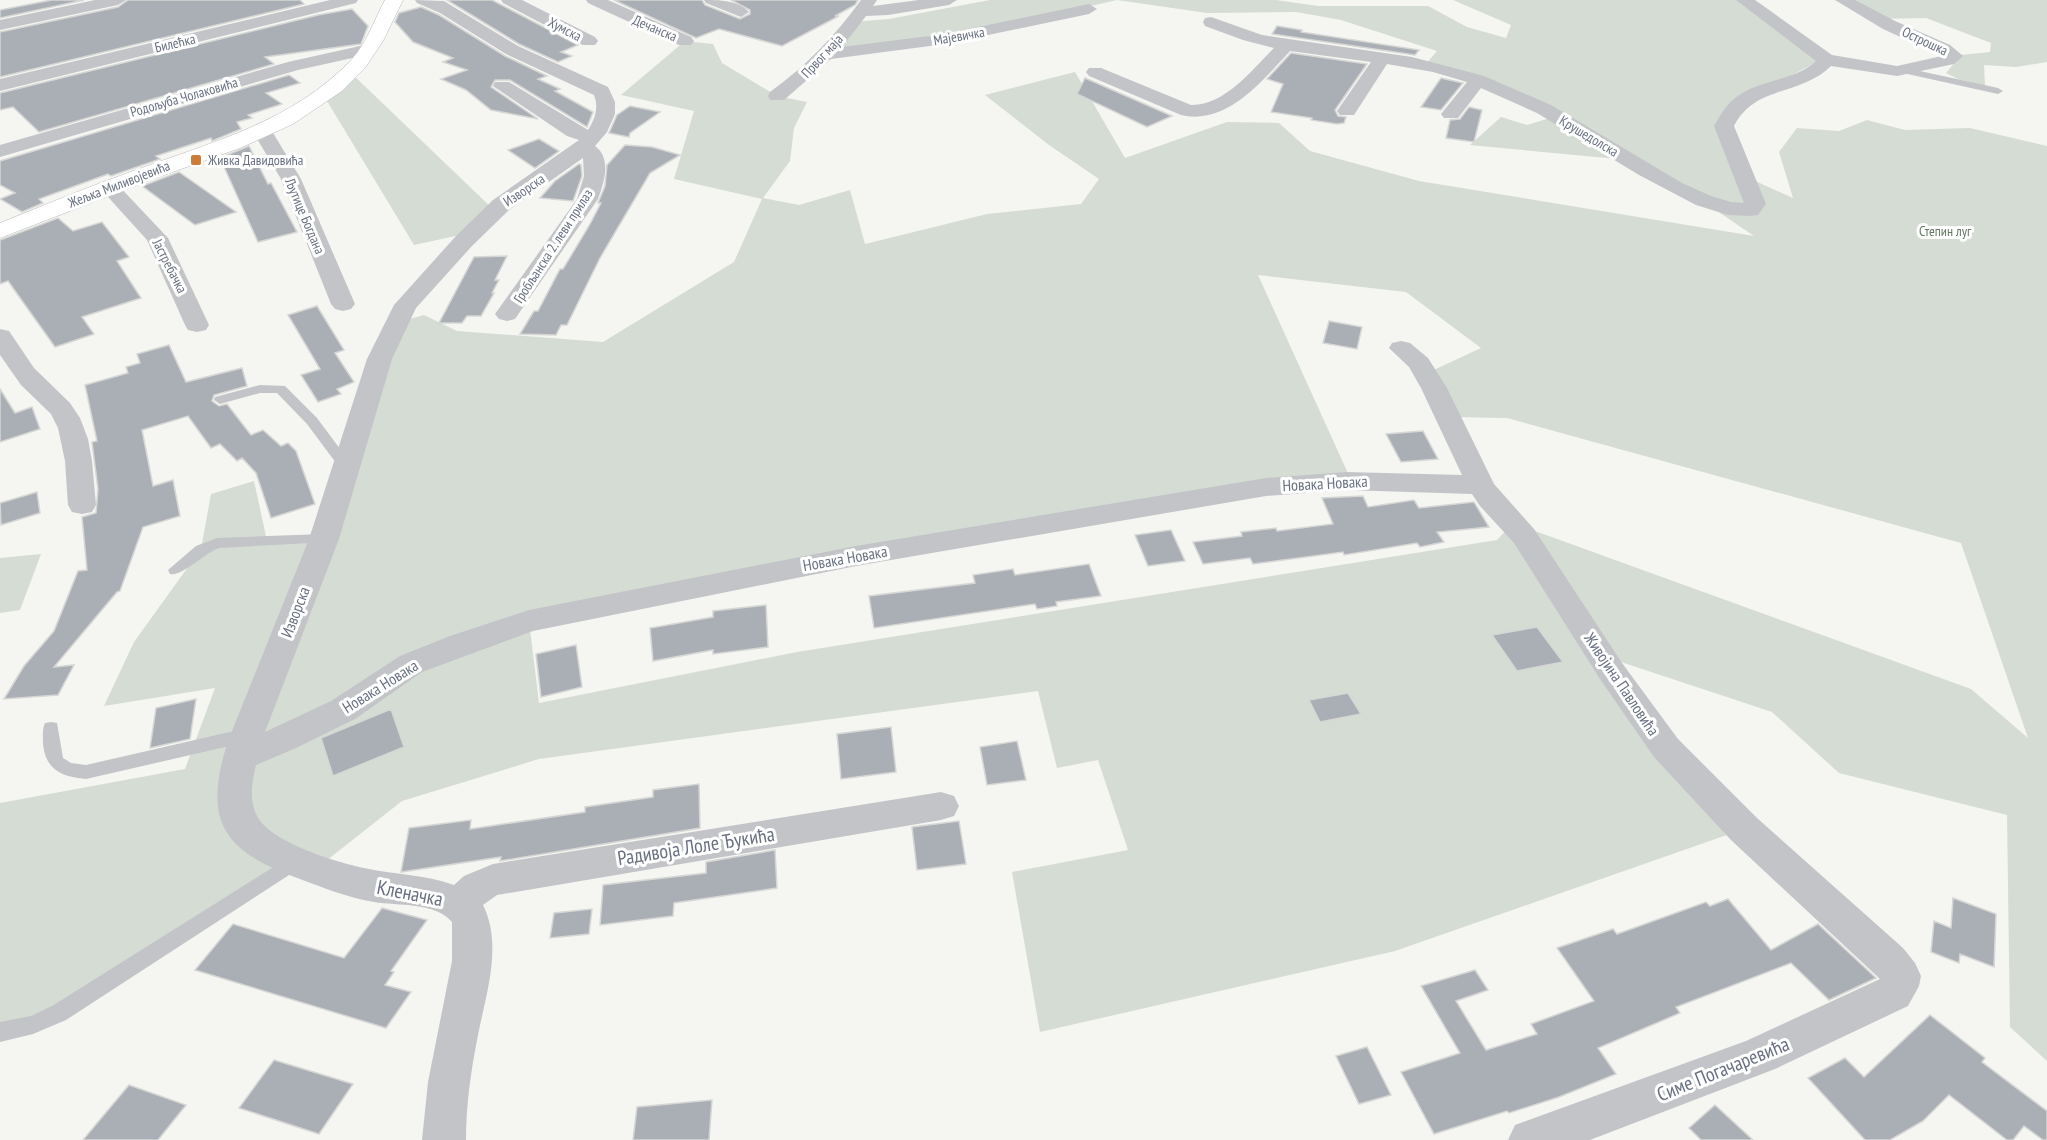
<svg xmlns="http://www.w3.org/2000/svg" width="2047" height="1140" viewBox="0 0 2047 1140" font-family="'PT Sans Narrow',sans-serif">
  <rect width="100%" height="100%" fill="#f5f5f2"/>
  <path fill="#d5dcd4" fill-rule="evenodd" d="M990 0H1276L1318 6H1428L1467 27 1506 38 1511 25 1453 0H1744L1819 61 1754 95 1724 127 1744 176 1793 198 1779 152 1797 128 1839 131 1867 120 1905 130 1970 128 2047 146V1061L2010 1027 2007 815 1839 773 1772 712 1603 656 1744 829 1395 951 1040 1032 1012 872 1128 850 1098 760 1057 768 1038 691 539 759 402 801 317 868 296 861 59 1013 0 1032V803L185 769 215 688 104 706 134 642 201 549 211 494 254 481 267 541 324 539 395 323 424 315 457 331 603 342 734 262 762 199 674 179 694 111 621 95 685 41 713 44 722 63 777 96 807 102 794 128 790 161 763 198 799 205 850 190 865 244 987 214 1081 204 1099 179 1049 145 985 95 1075 72 1125 158 1227 122 1279 123 1310 151 1419 181 1754 236 1701 200 1628 160 1470 145 1501 117 1527 125 1550 118 1560 120 1425 65 1437 51 1341 20 1296 12 1207 13 1117 0 945 39 827 54 852 22 889 19ZM1258 275 1406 292 1481 348 1425 374 1447 417 1507 418 1961 543 2028 738 1971 689 1513 523 1497 540 797 652 539 703 529 621 1351 480Z
    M1844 0H2047V62L2016 67 1984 65 1985 86 1958 79 1946 73 1961 55 1990 52 1991 43 1926 18 1878 19Z
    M350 72 495 211 474 232 414 245 324 96Z
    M41 554 20 610 0 613V558Z"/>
  <path fill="#aaafb5" stroke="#d6d7d5" stroke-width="1.5" d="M52 0H84L0 18V10Z
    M128 0H300L304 4 0 77V32L118 7Z
    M447 0H492L578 45 561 52 572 56 558 62 519 44Z
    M614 0H702L705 5 740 19 750 14V10L731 0H858L855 5 835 16H839L782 46 719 29 696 38Z
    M421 7 439 15 505 56 547 76 538 79 560 89 555 91 593 112 587 127 510 80H495L491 87 538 119 491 110 466 90 441 79 467 70 443 62 453 58 413 42 395 22 399 13Z
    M352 9 368 26 361 44 265 57 274 64 39 132 13 107 0 110V93L318 15Z
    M1277 26 1302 30 1301 32 1419 50 1415 55 1272 34Z
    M1291 53 1367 64 1335 110 1338 116 1346 117 1344 123 1337 124 1311 120 1312 118 1271 112 1283 84 1267 79Z
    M289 75 300 83 266 93 282 104 248 115 252 118 237 122 241 129 212 141 211 138 156 156 160 159 111 176 108 174 39 199 43 203 22 212 0 199 15 193 0 185V161Z
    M1085 78 1172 116 1147 127 1077 94Z
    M1441 78 1463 83 1441 110 1421 107Z
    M630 106 660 112 630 133 629 137 609 133 617 115Z
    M1469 107 1482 110 1474 142 1446 138 1450 120 1460 119Z
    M539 139 559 151 535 168 508 150Z
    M625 145 652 147 680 155 650 173 600 258 567 325H561L556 335 520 334 534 311H538L560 269H563L589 226 601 203H598L605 186 607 165Z
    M249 146 268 184 271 183 297 232 258 242 220 158Z
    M579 164 581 165 582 176 573 201 540 198 555 181Z
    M179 172 236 212 195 225 142 186Z
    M58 218 73 231 102 222 129 257 117 261 141 298 82 317 94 334 55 347 8 281 0 284V240Z
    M507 256 495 280H499L492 293H494L481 316H467L462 323H439L474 257Z
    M317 306 344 350 335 353 354 382 337 389 341 394 318 402 301 375 320 369 288 315Z
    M1329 321 1362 327 1357 349 1323 343Z
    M169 345 186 382 242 368 247 386 214 395 212 401 219 406 227 404 251 435 263 430 281 446 288 443 296 451 315 504 271 518 256 473 242 458 237 461 220 444 211 448 188 416 142 430 153 486 173 480 180 516 143 527 120 591 117 592 54 667 74 665 58 695 4 699 24 666 54 631 78 571 87 570 82 517 96 513 98 489 92 442 97 441 85 385 128 373 126 367 140 363 137 354Z
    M0 389 15 413 32 407 40 429 0 442Z
    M1423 431 1438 459 1401 462 1386 434Z
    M37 492 40 513 1 525 0 503Z
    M1363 496 1368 507 1414 500 1419 508 1474 502 1489 527 1437 532 1444 542 1420 547 1417 543 1344 555 1343 552 1253 564 1250 558 1203 564 1193 542 1242 536 1241 532 1276 528 1277 531 1333 524 1322 498Z
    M1171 530 1185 561 1148 566 1135 535Z
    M1089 564 1101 596 1056 602 1057 606 1037 609 1035 604 874 628 869 596 975 583 973 575 1013 569 1015 575Z
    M766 605 768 647 713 654V650L653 661 650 628 713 617V611Z
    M1537 627 1563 662 1517 671 1492 635Z
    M576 645 582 687 541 697 536 654Z
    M1348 693 1361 714 1320 722 1309 700Z
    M196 699 190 739 150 748 156 708Z
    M391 709 404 747 333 776 321 738Z
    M891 727 896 772 841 779 837 734Z
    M1017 741 1026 780 987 785 980 747Z
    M699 784 700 828 500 861 501 857 401 872 409 828 471 820 470 829 585 812V807L653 797V790Z
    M959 821 966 864 917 870 912 827Z
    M775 850 777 888 674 903 673 916 600 925 603 885 706 873V862Z
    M1953 898 1996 914 1994 967 1960 954 1959 963 1931 952 1934 921 1951 928Z
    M1728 899 1771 950 1818 924 1876 978 1829 1000 1791 963 1676 1007 1680 1013 1598 1048 1616 1074 1559 1097 1509 1113 1507 1111 1434 1134 1401 1072 1460 1053 1421 986 1475 970 1488 990 1456 1001 1486 1050 1537 1034 1531 1024 1594 1001 1557 948 1613 929 1617 934 1706 902 1710 906Z
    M382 908 427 920 391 971 394 972 385 985 411 992 386 1028 195 970 233 924 344 958Z
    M592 909 589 934 550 938 554 913Z
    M1930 1015 1985 1058 1982 1062 2047 1111V1140H2043L2024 1126 2013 1140H2007L1949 1095 1923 1121 1890 1140H1865L1808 1078 1845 1058 1864 1077Z
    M1367 1047 1391 1095 1359 1104 1336 1056Z
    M274 1060 353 1084 319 1134 239 1108Z
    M129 1085 186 1105 158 1140H83Z
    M712 1100 709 1140H633L637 1107Z
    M1715 1105 1753 1140H1701L1689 1128Z"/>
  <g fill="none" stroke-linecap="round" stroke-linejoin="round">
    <g stroke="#b4b7bc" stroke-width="1">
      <path id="secondary" d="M385 0H403L383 41 365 68 342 91 293 124 240 148 153 179 0 238V223C45 205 90 186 136 170 213 142 294 121 352 59 367 43 374 20 385 0Z"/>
    </g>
    <path fill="#c2c4c7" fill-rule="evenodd" d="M1906 68 1998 88 2003 91 1998 94 1903 73V69Z
      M260 385 285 386 317 418 352 465 354 468 352 471H342L307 424 277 393H260L220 404 214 400 215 397Z
      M324 534 329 536 331 539 329 542 219 548C204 553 182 577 170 574L168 570 196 546 217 538Z
      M51 722 57 723 63 758 71 763 86 765 247 728 253 730 255 735 253 740 247 742 86 779C61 777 45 769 43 743 43 736 42 730 45 723Z
      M296 853 303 856 305 861 303 866 66 1020 33 1034 0 1042V1022L31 1016 52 1006Z"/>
    <path fill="#c2c4c7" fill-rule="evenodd" d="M95 0H126L118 5 0 30V20Z
      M330 0H358L356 3 0 91V79Z
      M415 0 444 1 518 46 608 87 615 102V114L607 132 595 146C612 158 604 183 598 199L515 319 507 321 499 319 495 314 577 199 584 176 583 158 509 210 472 246 416 308 392 359 339 539 265 732 331 701 400 656 450 636 529 610 856 546 1266 478 1346 472 1462 475 1421 388 1409 367 1389 348 1392 343 1401 341 1410 343 1428 358 1447 388 1494 484 1534 529 1622 663 1678 739 1757 818 1903 948 1915 963 1921 976 1919 986 1908 1006 1775 1069 1590 1140H1508L1515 1125 1746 1041 1880 979 1731 840 1654 757 1600 679 1514 543 1480 506 1472 494 1346 490 1266 496 856 566 533 631 422 672 355 719 296 748 256 765C252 781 249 799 256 814 268 842 336 862 364 868 394 875 425 874 454 885L464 876 493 864 941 792 954 796 959 806 954 816 941 820 497 895 483 905C503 945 486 994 478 1035 471 1070 466 1105 466 1140H422L428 1082 452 961V922C435 902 398 906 374 902 349 898 324 888 300 879 223 851 202 822 228 741L309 539 367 359 394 305 456 236 493 200 579 140 567 136 493 86 495 82H509L588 130C595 119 599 108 594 95L506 54 440 13 417 3Z
      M501 0H522L595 37 598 41 595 45H583L503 3Z
      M586 0H608L691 37 694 41 691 45H679L588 3Z
      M704 0C719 0 738 0 749 12L741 17 706 3Z
      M861 0H877L873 6 919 0H957L949 5 888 15 866 16 842 47 945 34 1089 4 1097 9 1089 14 945 44 831 59 784 100H770L768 96 770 92C806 66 835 36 861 0Z
      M1736 0H1755L1832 55 1897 66 1942 56 1883 29 1835 0H1855L1895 21 1950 45 1963 56 1954 64 1897 76 1831 66C1801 96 1755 85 1734 126L1766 204 1758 215 1750 216 1728 215 1696 205 1639 175 1537 113 1481 88 1458 118H1444L1441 114 1467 82 1433 72 1387 64 1354 115H1340L1337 111 1371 62 1290 51C1263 80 1227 126 1181 115L1089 76 1086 72 1089 68H1101L1191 105C1224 106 1252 70 1274 48L1243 40 1205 26 1203 22 1205 18 1211 17 1262 35 1412 57 1484 76 1551 105 1682 183 1711 196 1731 202 1744 203 1714 126C1720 116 1725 106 1734 99 1757 79 1794 82 1816 61Z
      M369 44 375 45 378 49 375 53 298 70 0 157V145L288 62Z
      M263 126 270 128 301 179 355 304 351 309 343 311 335 309 331 304 281 179 253 132 256 128Z
      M109 181 116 183 168 238 209 325 206 330 197 332 188 330 185 325 147 240 99 187 102 183Z
      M0 329 9 331 34 368 70 403 80 418 88 439 92 461 96 505 92 512 82 514 72 512 68 505 65 461 58 428 51 414 21 385 0 355Z"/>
    <use href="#secondary" fill="#fff" fill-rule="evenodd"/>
  </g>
  <rect fill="#cd7d3a" stroke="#fff" stroke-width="2" x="190" y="154" width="12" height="12" rx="3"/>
  <g text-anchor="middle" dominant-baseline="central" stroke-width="6" stroke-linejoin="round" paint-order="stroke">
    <g font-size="14" fill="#687080" stroke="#fff">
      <text transform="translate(655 28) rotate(23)">Дечанска</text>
      <text transform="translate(565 29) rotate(27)">Хумска</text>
      <text transform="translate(959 36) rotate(-10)">Мајевичка</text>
      <text transform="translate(1925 41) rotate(25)">Острошка</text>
      <text transform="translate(175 43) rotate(-13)">Билећка</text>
      <text transform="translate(822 56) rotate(-47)">Првог маја</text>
      <text transform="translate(184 97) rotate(-16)">Родољуба Чолаковића</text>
      <text transform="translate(1589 136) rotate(31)">Крушедолска</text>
      <text transform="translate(119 184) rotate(-21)">Жељка Миливојевића</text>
      <text transform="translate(524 190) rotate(-34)">Изворска</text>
      <text transform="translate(305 216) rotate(67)">Љутице Богдана</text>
      <text transform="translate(553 246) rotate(-57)">Гробљанска 2. леви прилаз</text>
      <text transform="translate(170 266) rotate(63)">Јастребачка</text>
    </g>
    <g font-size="14" fill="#687080" stroke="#fff" text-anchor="start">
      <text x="208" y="160">Живка Давидовића</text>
    </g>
    <g font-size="14" fill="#667866" stroke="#fff">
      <text x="1945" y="231">Степин луг</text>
    </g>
    <g font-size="16" fill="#687080" stroke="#fff">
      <text transform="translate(1325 483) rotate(-3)">Новака Новака</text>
      <text transform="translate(845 558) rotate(-10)">Новака Новака</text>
      <text transform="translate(295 612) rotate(-69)">Изворска</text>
      <text transform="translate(1622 684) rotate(56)">Живојина Павловића</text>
      <text transform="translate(380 686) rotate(-32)">Новака Новака</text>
    </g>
    <g font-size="20" fill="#687080" stroke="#fff">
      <text transform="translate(696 846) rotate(-9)">Радивоја Лоле Ђукића</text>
      <text transform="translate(410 893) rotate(11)">Кленачка</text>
      <text transform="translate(1723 1069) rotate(-22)">Симе Погачаревића</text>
    </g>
  </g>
</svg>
